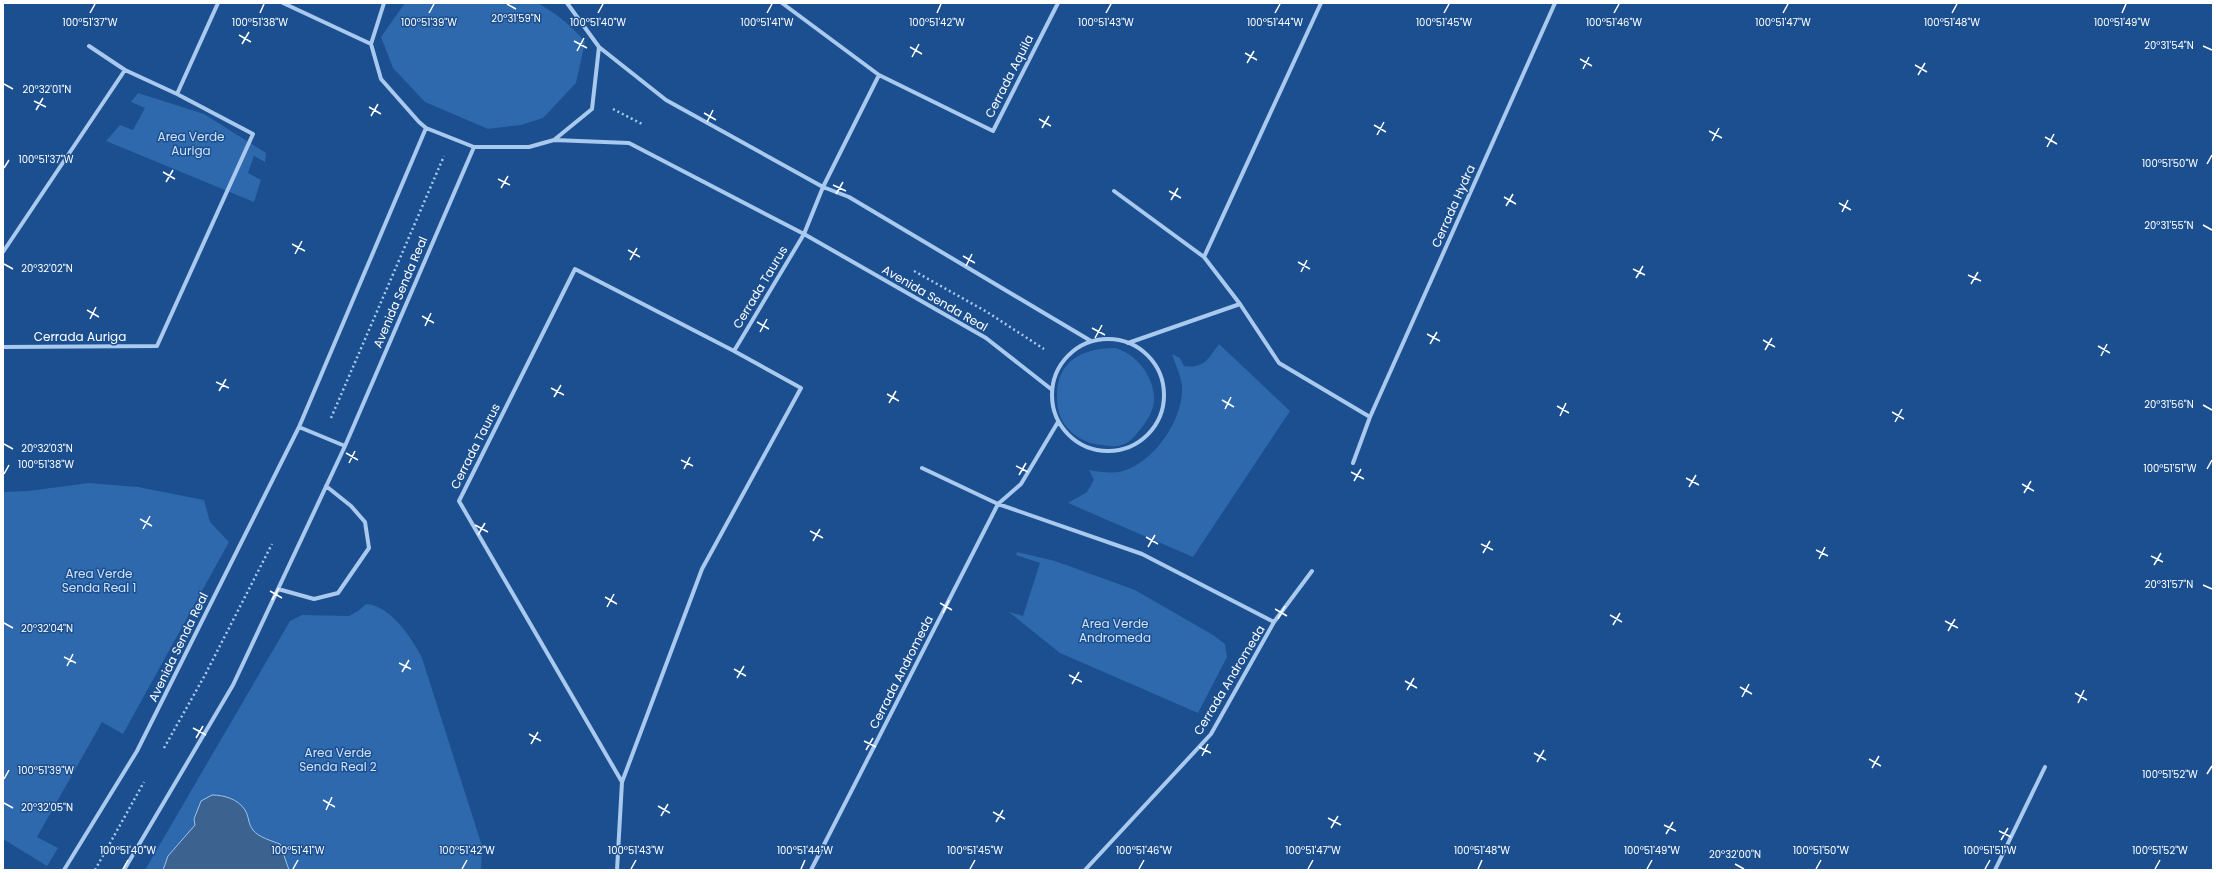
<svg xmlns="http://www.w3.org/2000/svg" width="2216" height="873" viewBox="0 0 2216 873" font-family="Poppins,sans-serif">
  <rect width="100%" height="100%" fill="#1b4f8f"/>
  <path fill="#2e69ad" d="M405 3H537C556 13 571 25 585 42L576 83 543 118 521 125 488 129 425 102 393 68 381 37Z
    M138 93 204 114 266 153 265 162 254 156 248 173 261 180 254 202 106 141 120 125 133 130 145 108 131 102Z
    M1219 344 1290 411 1193 557 1068 503 1087 492 1094 480 1089 470C1100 472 1111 474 1123 471 1154 462 1184 419 1182 386 1181 376 1175 364 1172 354L1180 358 1184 366C1204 369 1208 359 1219 344Z
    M1115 348C1136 354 1153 375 1154 397 1155 410 1146 423 1138 432 1133 439 1125 446 1116 446 1111 447 1106 445 1101 445 1088 444 1073 436 1065 425 1059 416 1057 408 1057 397 1056 361 1083 348 1115 348Z
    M89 483 138 487 204 500 210 522 229 542 123 734 102 722 37 837 58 848 47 866 3 839V492L28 491Z
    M1017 552 1055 561 1135 590 1213 635 1225 644 1227 657 1198 713 1060 653 1009 612 1023 616 1040 563 1016 555Z
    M366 604C390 605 412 638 422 658L482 846 481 870H145L290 621 302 615 349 616 358 611Z"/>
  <path fill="#3c6290" stroke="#9cc4f0" d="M212 795C224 795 238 799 245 810 249 816 248 824 253 830 258 837 272 841 280 844L289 870H163L168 856 195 825 194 819 201 801Z"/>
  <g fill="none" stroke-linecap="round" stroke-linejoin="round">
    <path stroke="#a9c9ee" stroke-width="2.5" stroke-dasharray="2 3" stroke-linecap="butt" d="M613 109 642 124
      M914 271 987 312 1044 349
      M331 418 444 156
      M164 748 205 675 272 544
      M95 870 144 782"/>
    <path stroke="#a9c9ee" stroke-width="4" d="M283 3 371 44
      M384 3 371 44 381 79 419 122 426 128 474 147H529L554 140 592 109 599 47 567 3
      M782 3 879 75 993 131 1058 3
      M599 47 666 100 823 187 849 197 1091 341
      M177 94 218 3
      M554 140 629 143 804 234 986 338 1051 389
      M1114 191 1204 257 1240 304 1279 363 1370 417
      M3 252 125 70
      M1204 257 1321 3
      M1052 395a56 56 0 1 1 112 0a56 56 0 1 1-112 0Z
      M1128 343 1240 304
      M3 347 157 346 253 134 177 94 125 70 89 46
      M734 351 804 234 823 187 879 75
      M299 427 345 446
      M1353 463 1370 417 1555 3
      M922 468 998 504 1142 554 1274 622
      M278 589 314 599 338 593 369 548 365 522 351 506 326 486
      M64 870 137 751 299 427 426 128
      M124 870 233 685 345 446 474 147
      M617 870 622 782 702 569 801 388 734 351 575 269 459 501 622 782
      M811 870 998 504 1021 484 1058 422
      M1085 870 1211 734 1274 622 1312 571
      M1995 870 2045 767"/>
  </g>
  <path fill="none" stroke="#fff" stroke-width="1.5" d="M507 4 516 9M90 13 95 4M260 13 264 4M429 13 434 4M598 13 603 4M767 13 772 4M937 13 941 4M1106 13 1111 4M1275 13 1280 4M1444 13 1449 4M1614 13 1619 4M1783 13 1788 4M1952 13 1957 4M2122 13 2126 4M239 35 251 42M574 41 587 48M242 44 249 32M2203 46 2212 50M910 47 922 54M577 51 584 38M1245 53 1257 60M912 57 919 44M1580 59 1592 66M1247 63 1254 51M1915 65 1927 72M1583 69 1589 57M1918 75 1925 63M4 84 13 89M34 101 46 107M369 107 381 114M36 110 43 98M704 113 716 120M371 116 378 104M1039 119 1051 126M707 122 713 110M1374 125 1386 132M1042 128 1049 116M1709 131 1722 138M1377 135 1384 122M2045 137 2057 144M1712 141 1719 128M2047 147 2054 134M2207 164 2212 155M4 168 9 160M163 172 175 179M498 179 510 185M166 182 173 170M833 185 846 191M501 188 508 176M1169 191 1181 198M836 194 843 182M1504 197 1516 204M1171 200 1178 188M1839 203 1851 210M1506 206 1513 194M1842 212 1848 200M2203 225 2212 230M292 244 305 251M628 250 640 257M295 254 302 241M963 256 975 263M630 260 637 248M1298 262 1310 269M4 264 13 269M966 266 972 254M1633 269 1645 275M1301 272 1307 260M1968 275 1981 281M1636 278 1643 266M1971 284 1978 272M87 310 99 317M422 316 434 323M90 319 96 307M757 322 769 329M425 326 431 313M1092 328 1105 335M760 332 767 319M1427 334 1440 341M1095 338 1102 325M1763 340 1775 347M1430 344 1437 332M2098 346 2110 353M1765 350 1772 338M2101 356 2107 344M216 382 229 388M551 388 564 395M219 391 226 379M887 394 899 401M554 397 561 385M1222 400 1234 407M889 403 896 391M2203 405 2212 410M1557 406 1569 413M1225 409 1231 397M1892 412 1904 419M1560 416 1566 403M1895 422 1902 409M4 444 13 449M346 453 358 460M681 460 693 466M349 463 355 451M1016 466 1028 472M684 469 690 457M2207 469 2212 460M1351 472 1364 479M4 474 9 465M1019 475 1026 463M1686 478 1699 485M1354 481 1361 469M2022 484 2034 491M1689 487 1696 475M2024 493 2031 481M140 519 152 526M475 525 488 532M143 529 150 516M810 531 823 538M478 535 485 523M1146 537 1158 544M813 541 820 529M1481 544 1493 550M1148 547 1155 535M1816 550 1828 556M1483 553 1490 541M2151 556 2163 562M1819 559 1825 547M2154 565 2161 553M2203 585 2212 589M270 591 282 598M605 597 617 604M272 600 279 588M940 603 952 610M607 607 614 594M1275 609 1287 616M943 613 949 600M1610 615 1622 622M1278 619 1285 606M1945 621 1958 628M4 623 13 628M1613 625 1620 613M1948 631 1955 619M64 657 76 663M399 663 411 669M67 666 73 654M734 669 746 676M402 672 409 660M1069 675 1082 682M737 678 744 666M1405 681 1417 688M1072 684 1079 672M1740 687 1752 694M1407 690 1414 678M2075 693 2087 700M1742 697 1749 684M2078 703 2084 690M193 728 206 735M529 734 541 741M196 738 203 726M864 741 876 747M531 744 538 732M1199 747 1211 753M866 750 873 738M1534 753 1546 760M1202 756 1208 744M1869 759 1881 766M1537 762 1544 750M1872 768 1879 756M2207 774 2212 766M4 779 9 770M323 800 335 807M4 803 13 808M658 806 670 813M326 810 332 797M993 812 1005 819M661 816 668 804M1328 818 1341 825M996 822 1003 810M1664 825 1676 831M1331 828 1338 816M1999 831 2011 837M1666 834 1673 822M2001 840 2008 828M1735 864 1744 869M123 869 128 860M293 869 298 860M462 869 467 860M631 869 636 860M801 869 805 860M970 869 975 860M1139 869 1144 860M1308 869 1313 860M1478 869 1482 860M1647 869 1652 860M1816 869 1821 860M1985 869 1990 860M2155 869 2160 860"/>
  <g text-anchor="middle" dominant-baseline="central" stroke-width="3" stroke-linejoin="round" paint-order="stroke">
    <g font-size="12" fill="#fff" stroke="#1b4f8f">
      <text transform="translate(1009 76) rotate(-63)">Cerrada Aquila</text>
      <text transform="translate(1453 206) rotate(-66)">Cerrada Hydra</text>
      <text transform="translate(760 287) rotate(-59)">Cerrada Taurus</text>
      <text transform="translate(400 292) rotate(-67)">Avenida Senda Real</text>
      <text transform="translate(935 298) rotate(30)">Avenida Senda Real</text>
      <text x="80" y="336">Cerrada Auriga</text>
      <text transform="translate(475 446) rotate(-63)">Cerrada Taurus</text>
      <text transform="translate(178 647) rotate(-64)">Avenida Senda Real</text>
      <text transform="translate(901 672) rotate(-63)">Cerrada Andromeda</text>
      <text transform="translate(1229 680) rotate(-59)">Cerrada Andromeda</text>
    </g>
    <g font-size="12" fill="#cfe3fa" stroke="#1b4f8f">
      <text x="191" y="136">Area Verde<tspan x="191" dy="14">Auriga</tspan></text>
      <text x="99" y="573">Area Verde<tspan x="99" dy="14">Senda Real 1</tspan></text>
      <text x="1115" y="623">Area Verde<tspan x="1115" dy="14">Andromeda</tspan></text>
      <text x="338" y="752">Area Verde<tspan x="338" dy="14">Senda Real 2</tspan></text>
    </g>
  </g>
  <g font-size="10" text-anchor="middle" fill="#fff" stroke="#1b4f8f" stroke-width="3" stroke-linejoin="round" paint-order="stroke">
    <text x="516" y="22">20°31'59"N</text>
    <text x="90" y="26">100°51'37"W</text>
    <text x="260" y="26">100°51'38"W</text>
    <text x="429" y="26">100°51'39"W</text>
    <text x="598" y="26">100°51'40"W</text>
    <text x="767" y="26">100°51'41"W</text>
    <text x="937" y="26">100°51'42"W</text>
    <text x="1106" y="26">100°51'43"W</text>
    <text x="1275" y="26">100°51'44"W</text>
    <text x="1444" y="26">100°51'45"W</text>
    <text x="1614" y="26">100°51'46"W</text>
    <text x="1783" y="26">100°51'47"W</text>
    <text x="1952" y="26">100°51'48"W</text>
    <text x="2122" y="26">100°51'49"W</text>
    <text x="2169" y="49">20°31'54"N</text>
    <text x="47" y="93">20°32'01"N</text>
    <text x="46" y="163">100°51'37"W</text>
    <text x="2170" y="167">100°51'50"W</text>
    <text x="2169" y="229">20°31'55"N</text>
    <text x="47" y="272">20°32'02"N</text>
    <text x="2169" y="408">20°31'56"N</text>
    <text x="47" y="452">20°32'03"N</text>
    <text x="46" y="468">100°51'38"W</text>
    <text x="2170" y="472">100°51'51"W</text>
    <text x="2169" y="588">20°31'57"N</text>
    <text x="47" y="632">20°32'04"N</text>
    <text x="46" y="774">100°51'39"W</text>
    <text x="2170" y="778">100°51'52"W</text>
    <text x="47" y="811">20°32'05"N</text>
    <text x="2160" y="854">100°51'52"W</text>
    <text x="128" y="854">100°51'40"W</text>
    <text x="298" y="854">100°51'41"W</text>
    <text x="467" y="854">100°51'42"W</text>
    <text x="636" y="854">100°51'43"W</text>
    <text x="805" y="854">100°51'44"W</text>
    <text x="975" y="854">100°51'45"W</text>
    <text x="1144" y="854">100°51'46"W</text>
    <text x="1313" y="854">100°51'47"W</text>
    <text x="1482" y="854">100°51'48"W</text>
    <text x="1652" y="854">100°51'49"W</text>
    <text x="1821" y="854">100°51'50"W</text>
    <text x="1990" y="854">100°51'51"W</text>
    <text x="1735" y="858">20°32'00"N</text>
  </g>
  <rect width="2216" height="873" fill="none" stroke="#ffffff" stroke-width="8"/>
</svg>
